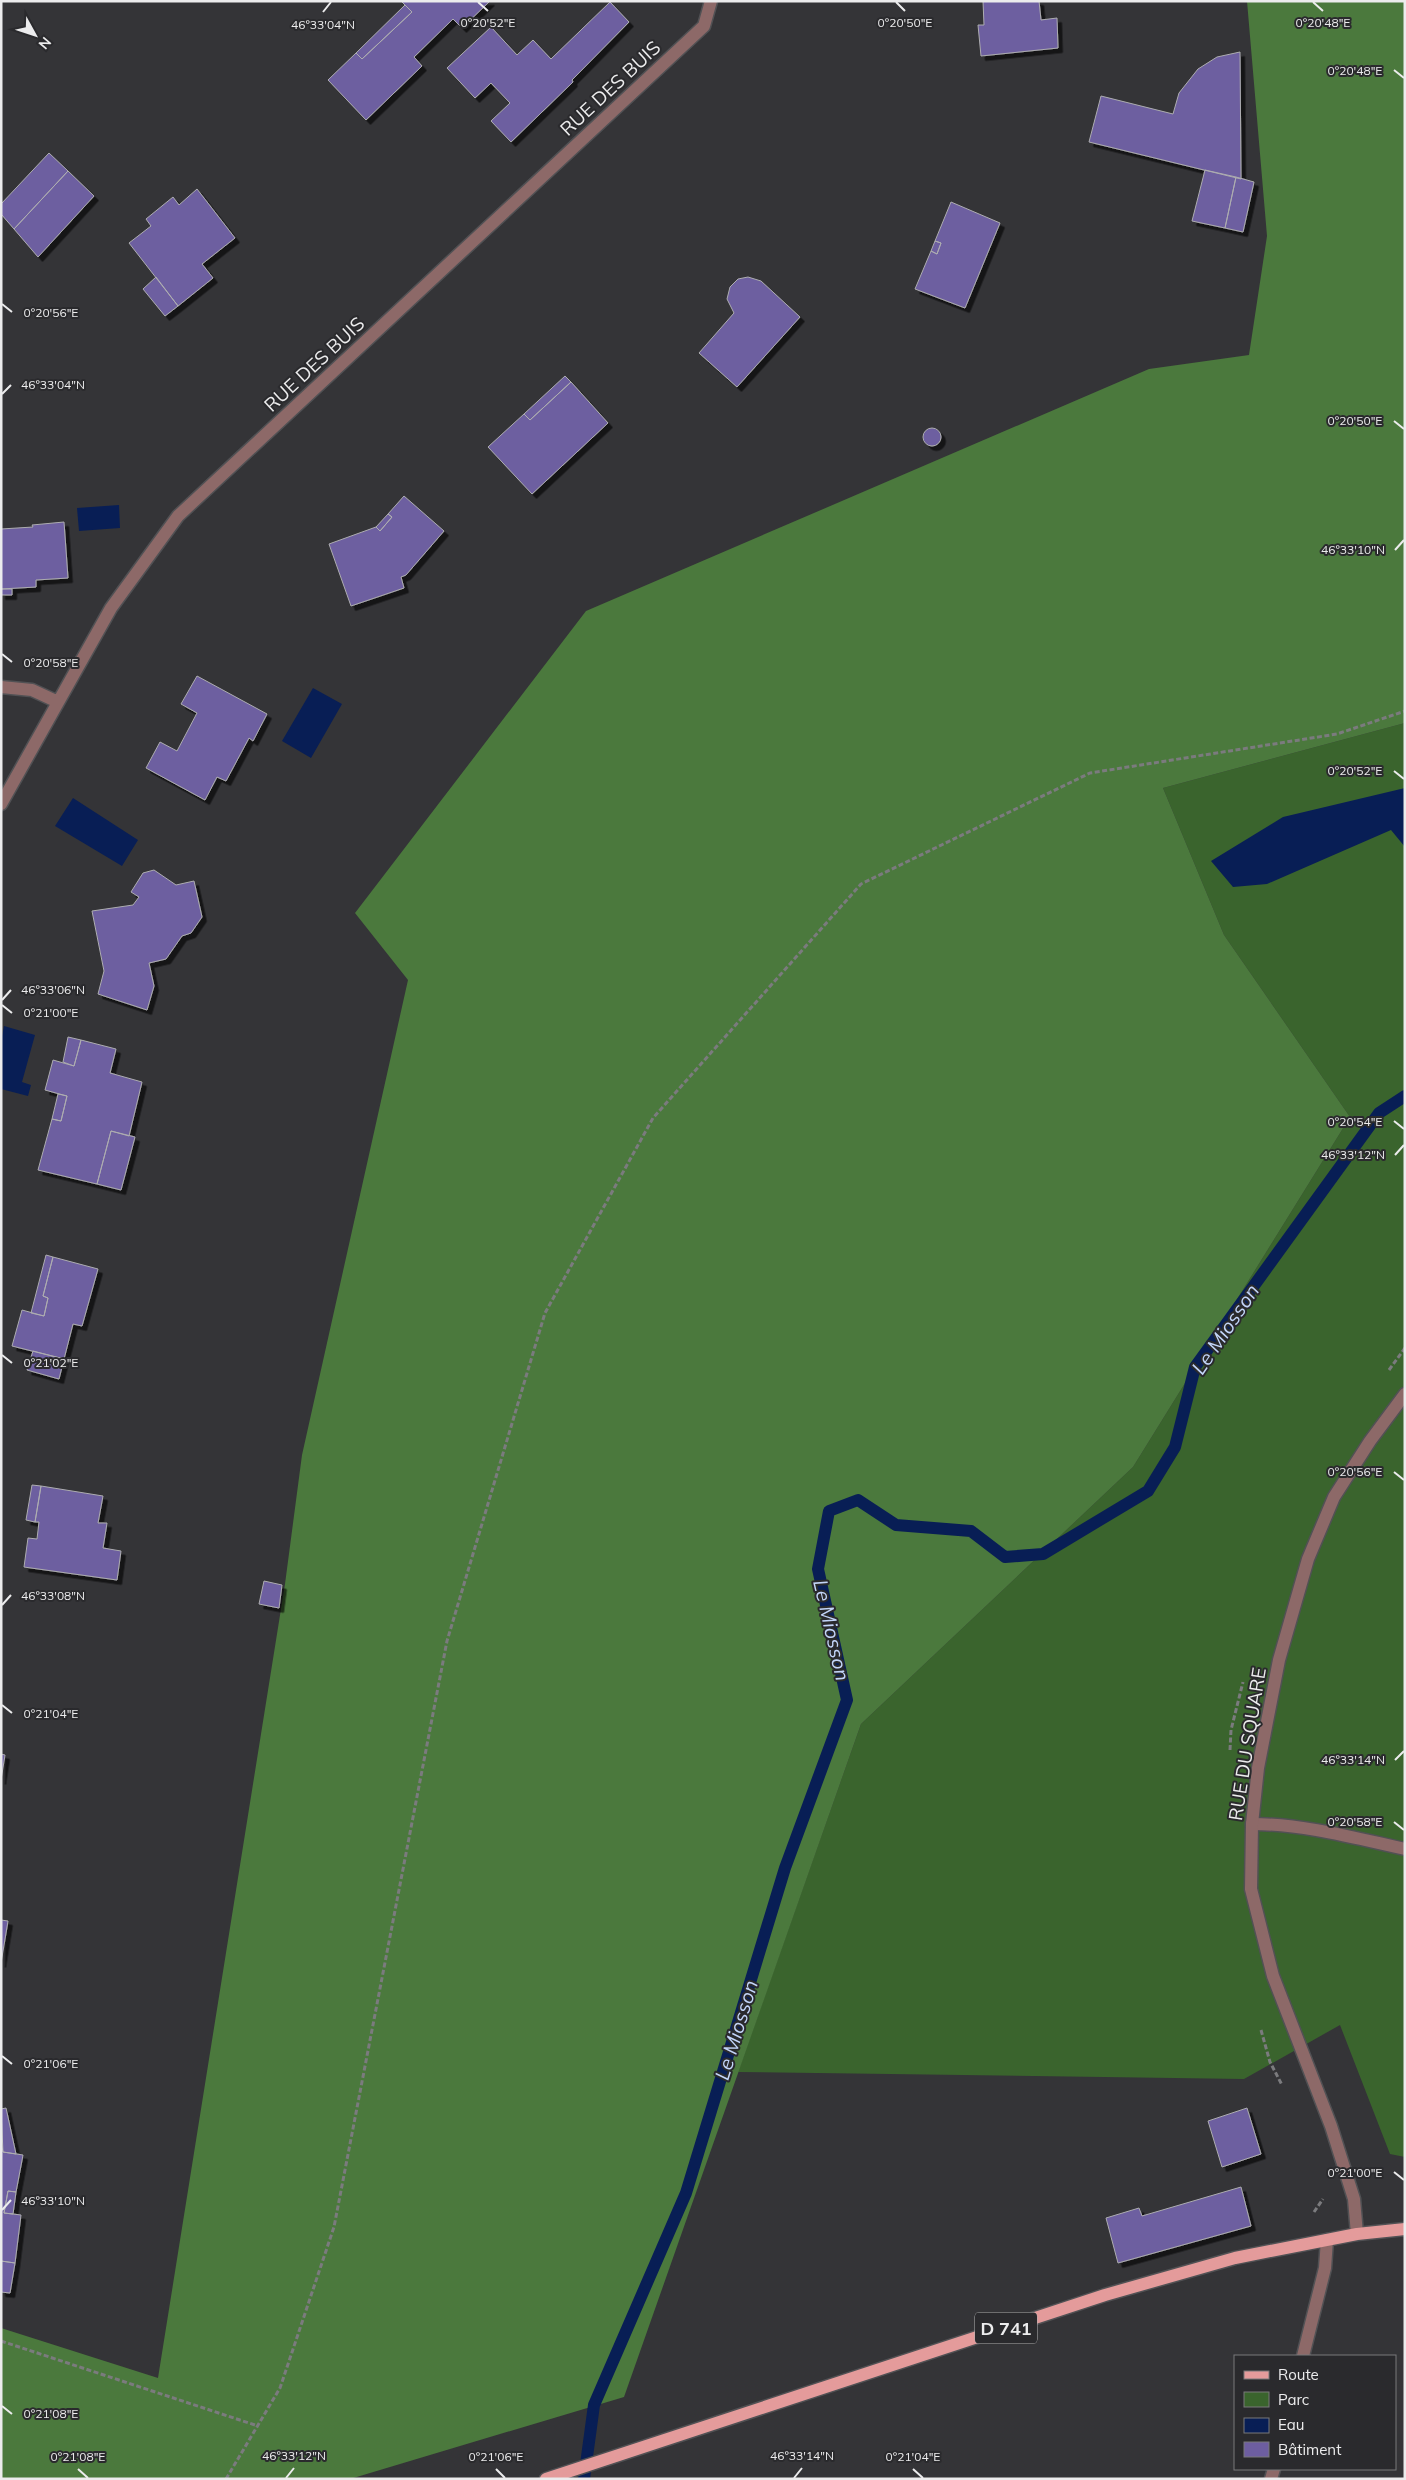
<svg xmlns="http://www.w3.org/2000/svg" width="1406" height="2480" viewBox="0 0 1406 2480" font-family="Mulish,sans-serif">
  <defs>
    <filter id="shadow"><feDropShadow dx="4.5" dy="4.5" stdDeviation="0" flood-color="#0009"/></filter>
  </defs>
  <rect width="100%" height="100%" fill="#343437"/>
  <path fill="#3a642d" d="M1405 723V2157L1390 2154 1340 2025 1244 2079 738 2072 861 1724 1133 1467 1350 1117 1224 935 1163 788Z"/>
  <path fill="#4b793d" d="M1247 1H1405V723L1163 788 1224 935 1350 1117 1133 1467 861 1724 624 2397 350 2479H1V2328L158 2378 285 1584 302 1455 408 980 355 913 586 611 1149 369 1249 355 1267 236Z"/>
  <path fill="#081e55" d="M119 505 120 528 79 531 77 508Z
    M313 688 342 704 311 758 282 741Z
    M1405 788V847L1391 830 1267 884 1233 887 1211 861 1283 817Z
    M73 798 138 840 122 866 55 826Z
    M4 1026 35 1035 22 1082 31 1085 28 1096 1 1089V1041Z"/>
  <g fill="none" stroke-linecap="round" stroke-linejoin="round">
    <path stroke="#081e55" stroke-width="12" d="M584 2479 594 2405 686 2193 785 1868 847 1700 818 1569 829 1511 858 1500 896 1525 971 1531 1005 1557 1043 1554 1148 1491 1175 1447 1195 1367 1379 1113 1405 1096"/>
  </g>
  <path fill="#6d5ea0" stroke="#adadb0" filter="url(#shadow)" d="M401 1H490L462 28 453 19 414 57 422 66 366 120 328 80 356 53 362 59 412 12Z
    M983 1H1039L1041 20 1057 18 1058 48 981 56 978 25H984Z
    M610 2 629 22 572 80 573 82 511 142 491 121 510 103 491 83 475 98 447 68 491 27 517 55 533 40 551 59Z
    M405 5 412 12 362 59 356 53Z
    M1240 52 1241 179 1089 142 1101 96 1173 114 1179 93 1198 69 1217 57Z
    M49 153 68 171 14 229 1 214V204Z
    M1205 170 1236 177 1225 228 1192 221Z
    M68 171 94 196 38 257 14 229Z
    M1236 177 1254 182 1243 232 1225 228Z
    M197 189 235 238 202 264 213 278 178 306 129 243 151 226 146 219 173 197 179 205Z
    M951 202 1000 223 965 308 915 289 931 251 937 254 941 243 935 241Z
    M935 241 941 243 937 254 931 251Z
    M156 277 178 306 165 316 143 289Z
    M748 277 761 281 800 317 737 387 699 353 734 313 727 299 730 287 738 279Z
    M565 376 571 382 530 420 524 414Z
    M571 382 608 423 532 494 488 447 524 414 530 420Z
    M923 437a9 9 0 1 1 18 0a9 9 0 1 1-18 0Z
    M404 496 444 531 406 575 401 577 404 588 351 606 329 544 376 527 380 531 392 517 388 514Z
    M388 514 392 517 380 531 376 527Z
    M64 522 68 578 36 580V587L1 589V529L33 527 32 525Z
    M1 589H12V595H1Z
    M197 676 267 714 253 741 249 738 226 781 217 777 205 800 146 768 160 742 177 751 197 713 181 704Z
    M154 870 176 885 194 881 202 917 191 933 182 936 166 959 149 963 154 986 147 1010 98 994 104 971 92 911 133 905 139 897 131 892 143 873Z
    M68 1037 81 1040 74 1066 63 1062Z
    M81 1040 116 1049 110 1073 142 1082 129 1136 111 1131 97 1184 38 1170 52 1119 61 1121 67 1096 45 1090 53 1060 74 1066Z
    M58 1094 67 1096 61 1121 52 1119Z
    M111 1131 135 1137 121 1190 97 1184Z
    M46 1255 53 1257 43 1296 48 1298 44 1316 31 1313Z
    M53 1257 98 1269 82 1326 73 1324 64 1359 12 1346 22 1310 44 1316 48 1298 43 1296Z
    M33 1351 64 1359 59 1379 27 1370Z
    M32 1485 41 1486 35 1522 26 1520Z
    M41 1486 103 1496 98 1523H107L103 1548 121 1551 117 1580 24 1567 28 1538 37 1539 39 1522H35Z
    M264 1581 282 1585 279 1608 259 1604Z
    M1 1754 5 1755 1 1780Z
    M1 1920 8 1921 1 1963Z
    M6 2108 16 2154 3 2152 1 2109Z
    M1247 2108 1261 2154 1222 2167 1208 2121Z
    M1 2142 3 2152 23 2155 16 2192 8 2191 4 2213 21 2215 15 2263 1 2261Z
    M1241 2187 1251 2226 1118 2263 1106 2218 1139 2208 1142 2216Z
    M8 2191 16 2192 13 2214 4 2213Z
    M1 2261 15 2263 10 2293 1 2292Z"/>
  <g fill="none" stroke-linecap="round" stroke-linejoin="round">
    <g stroke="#515154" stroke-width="15">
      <path id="service" d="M1252 1824C1304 1824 1355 1838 1405 1849"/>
    </g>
    <g stroke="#515154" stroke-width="15">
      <path id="minor" d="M1 687 32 690 58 702
        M1 804 111 608 178 516 704 26 711 1
        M1357 2234 1354 2199 1331 2126 1273 1976 1251 1889 1252 1824 1258 1768 1279 1660 1308 1559 1334 1497 1370 1441 1405 1394
        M1303 2356 1325 2268 1327 2240
        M1271 2479 1274 2469"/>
    </g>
    <g stroke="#515154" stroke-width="15">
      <path id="primary" d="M546 2479 1105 2295 1235 2258 1357 2234 1405 2229"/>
    </g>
    <path stroke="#7b7b7e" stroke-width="3" stroke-dasharray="5 2.5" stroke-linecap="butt" d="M1389 1370 1405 1348
      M1230 1750 1231 1730 1243 1682
      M1261 2030 1270 2062 1282 2085
      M1314 2212 1323 2199
      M1 2341 258 2426
      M226 2479 280 2388 334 2227 447 1641 545 1313 653 1118 861 884 1090 773 1337 734 1405 711"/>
    <use href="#service" stroke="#8d6968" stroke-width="12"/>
    <use href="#minor" stroke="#8d6968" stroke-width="12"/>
    <use href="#primary" stroke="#e49b9b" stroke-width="12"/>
  </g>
  <path fill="none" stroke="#ececed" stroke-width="2" d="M478 2 488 11M896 2 905 11M1313 2 1323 11M323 12 331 2M1394 70 1404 78M2 304 12 312M2 394 11 385M1394 421 1404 429M1395 550 1404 540M2 654 12 662M1394 771 1404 779M2 1000 11 990M2 1005 12 1013M1394 1121 1404 1129M1395 1155 1404 1145M2 1355 12 1363M1394 1472 1404 1480M2 1605 11 1595M2 1705 12 1713M1395 1760 1404 1751M1394 1822 1404 1830M2 2056 12 2064M1394 2172 1404 2180M2 2210 11 2200M2 2406 12 2414M78 2469 88 2478M496 2469 505 2478M913 2469 923 2478M286 2478 294 2468M794 2478 802 2468"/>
  <g text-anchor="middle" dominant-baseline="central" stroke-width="4" stroke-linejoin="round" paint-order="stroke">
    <rect fill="#2a2a2d" stroke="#b2b2b3" stroke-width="1" x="975" y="2312.5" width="62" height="31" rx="4"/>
    <g font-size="18" font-weight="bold" fill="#ececed">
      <text x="1006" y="2328">D 741</text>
    </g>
    <g font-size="19" fill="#ececed" stroke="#2a2a2d">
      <text transform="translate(610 88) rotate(-43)">RUE DES BUIS</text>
      <text transform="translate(314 364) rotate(-43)">RUE DES BUIS</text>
      <text transform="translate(1247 1744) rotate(-81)">RUE DU SQUARE</text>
    </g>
    <g font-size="20" font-style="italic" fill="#c3d5f9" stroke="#2a2a2d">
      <text transform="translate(1225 1329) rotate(-56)">Le Miosson</text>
      <text transform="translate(832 1630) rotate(77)">Le Miosson</text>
      <text transform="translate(736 2030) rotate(-73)">Le Miosson</text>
    </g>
  </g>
  <g font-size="12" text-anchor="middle" fill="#ececed" stroke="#2a2a2d" stroke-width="4" stroke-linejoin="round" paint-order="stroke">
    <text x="1323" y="27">0°20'48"E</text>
    <text x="488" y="27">0°20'52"E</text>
    <text x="905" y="27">0°20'50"E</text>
    <text x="323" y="29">46°33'04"N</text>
    <text x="1355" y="75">0°20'48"E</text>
    <text x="51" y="317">0°20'56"E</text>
    <text x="53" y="389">46°33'04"N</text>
    <text x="1355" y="425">0°20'50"E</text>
    <text x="1353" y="554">46°33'10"N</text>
    <text x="51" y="667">0°20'58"E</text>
    <text x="1355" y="775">0°20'52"E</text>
    <text x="53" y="994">46°33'06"N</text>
    <text x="51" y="1017">0°21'00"E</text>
    <text x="1355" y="1126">0°20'54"E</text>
    <text x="1353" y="1159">46°33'12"N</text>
    <text x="51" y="1367">0°21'02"E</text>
    <text x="1355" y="1476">0°20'56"E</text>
    <text x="53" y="1600">46°33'08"N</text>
    <text x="51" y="1718">0°21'04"E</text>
    <text x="1353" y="1764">46°33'14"N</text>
    <text x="1355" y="1826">0°20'58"E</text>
    <text x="51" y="2068">0°21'06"E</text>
    <text x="1355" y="2177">0°21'00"E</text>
    <text x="53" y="2205">46°33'10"N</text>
    <text x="51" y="2418">0°21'08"E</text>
    <text x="294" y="2460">46°33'12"N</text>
    <text x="802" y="2460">46°33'14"N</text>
    <text x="78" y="2461">0°21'08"E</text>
    <text x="496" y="2461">0°21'06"E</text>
    <text x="913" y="2461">0°21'04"E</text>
  </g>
  <rect width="1406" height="2480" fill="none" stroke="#ececed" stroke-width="5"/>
  <rect x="1234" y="2355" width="162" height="115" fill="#2a2a2d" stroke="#78787a"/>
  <rect x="1244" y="2371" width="25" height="8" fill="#e49b9b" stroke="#78787a"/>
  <text x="1278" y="2380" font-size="15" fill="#ececed">Route</text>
  <rect x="1244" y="2392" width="25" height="15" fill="#3a642d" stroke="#78787a"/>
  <text x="1278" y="2405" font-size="15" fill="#ececed">Parc</text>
  <rect x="1244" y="2418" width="25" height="15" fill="#081e55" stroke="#78787a"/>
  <text x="1278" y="2430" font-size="15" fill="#ececed">Eau</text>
  <rect x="1244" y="2442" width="25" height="15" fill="#6d5ea0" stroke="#78787a"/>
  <text x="1278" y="2455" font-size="15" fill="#ececed">Bâtiment</text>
  <g transform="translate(35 35) rotate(130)" stroke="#2a2a2d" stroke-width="4" paint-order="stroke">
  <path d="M0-4L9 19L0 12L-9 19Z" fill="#ececed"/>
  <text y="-8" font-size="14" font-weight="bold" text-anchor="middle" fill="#ececed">N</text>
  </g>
</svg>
